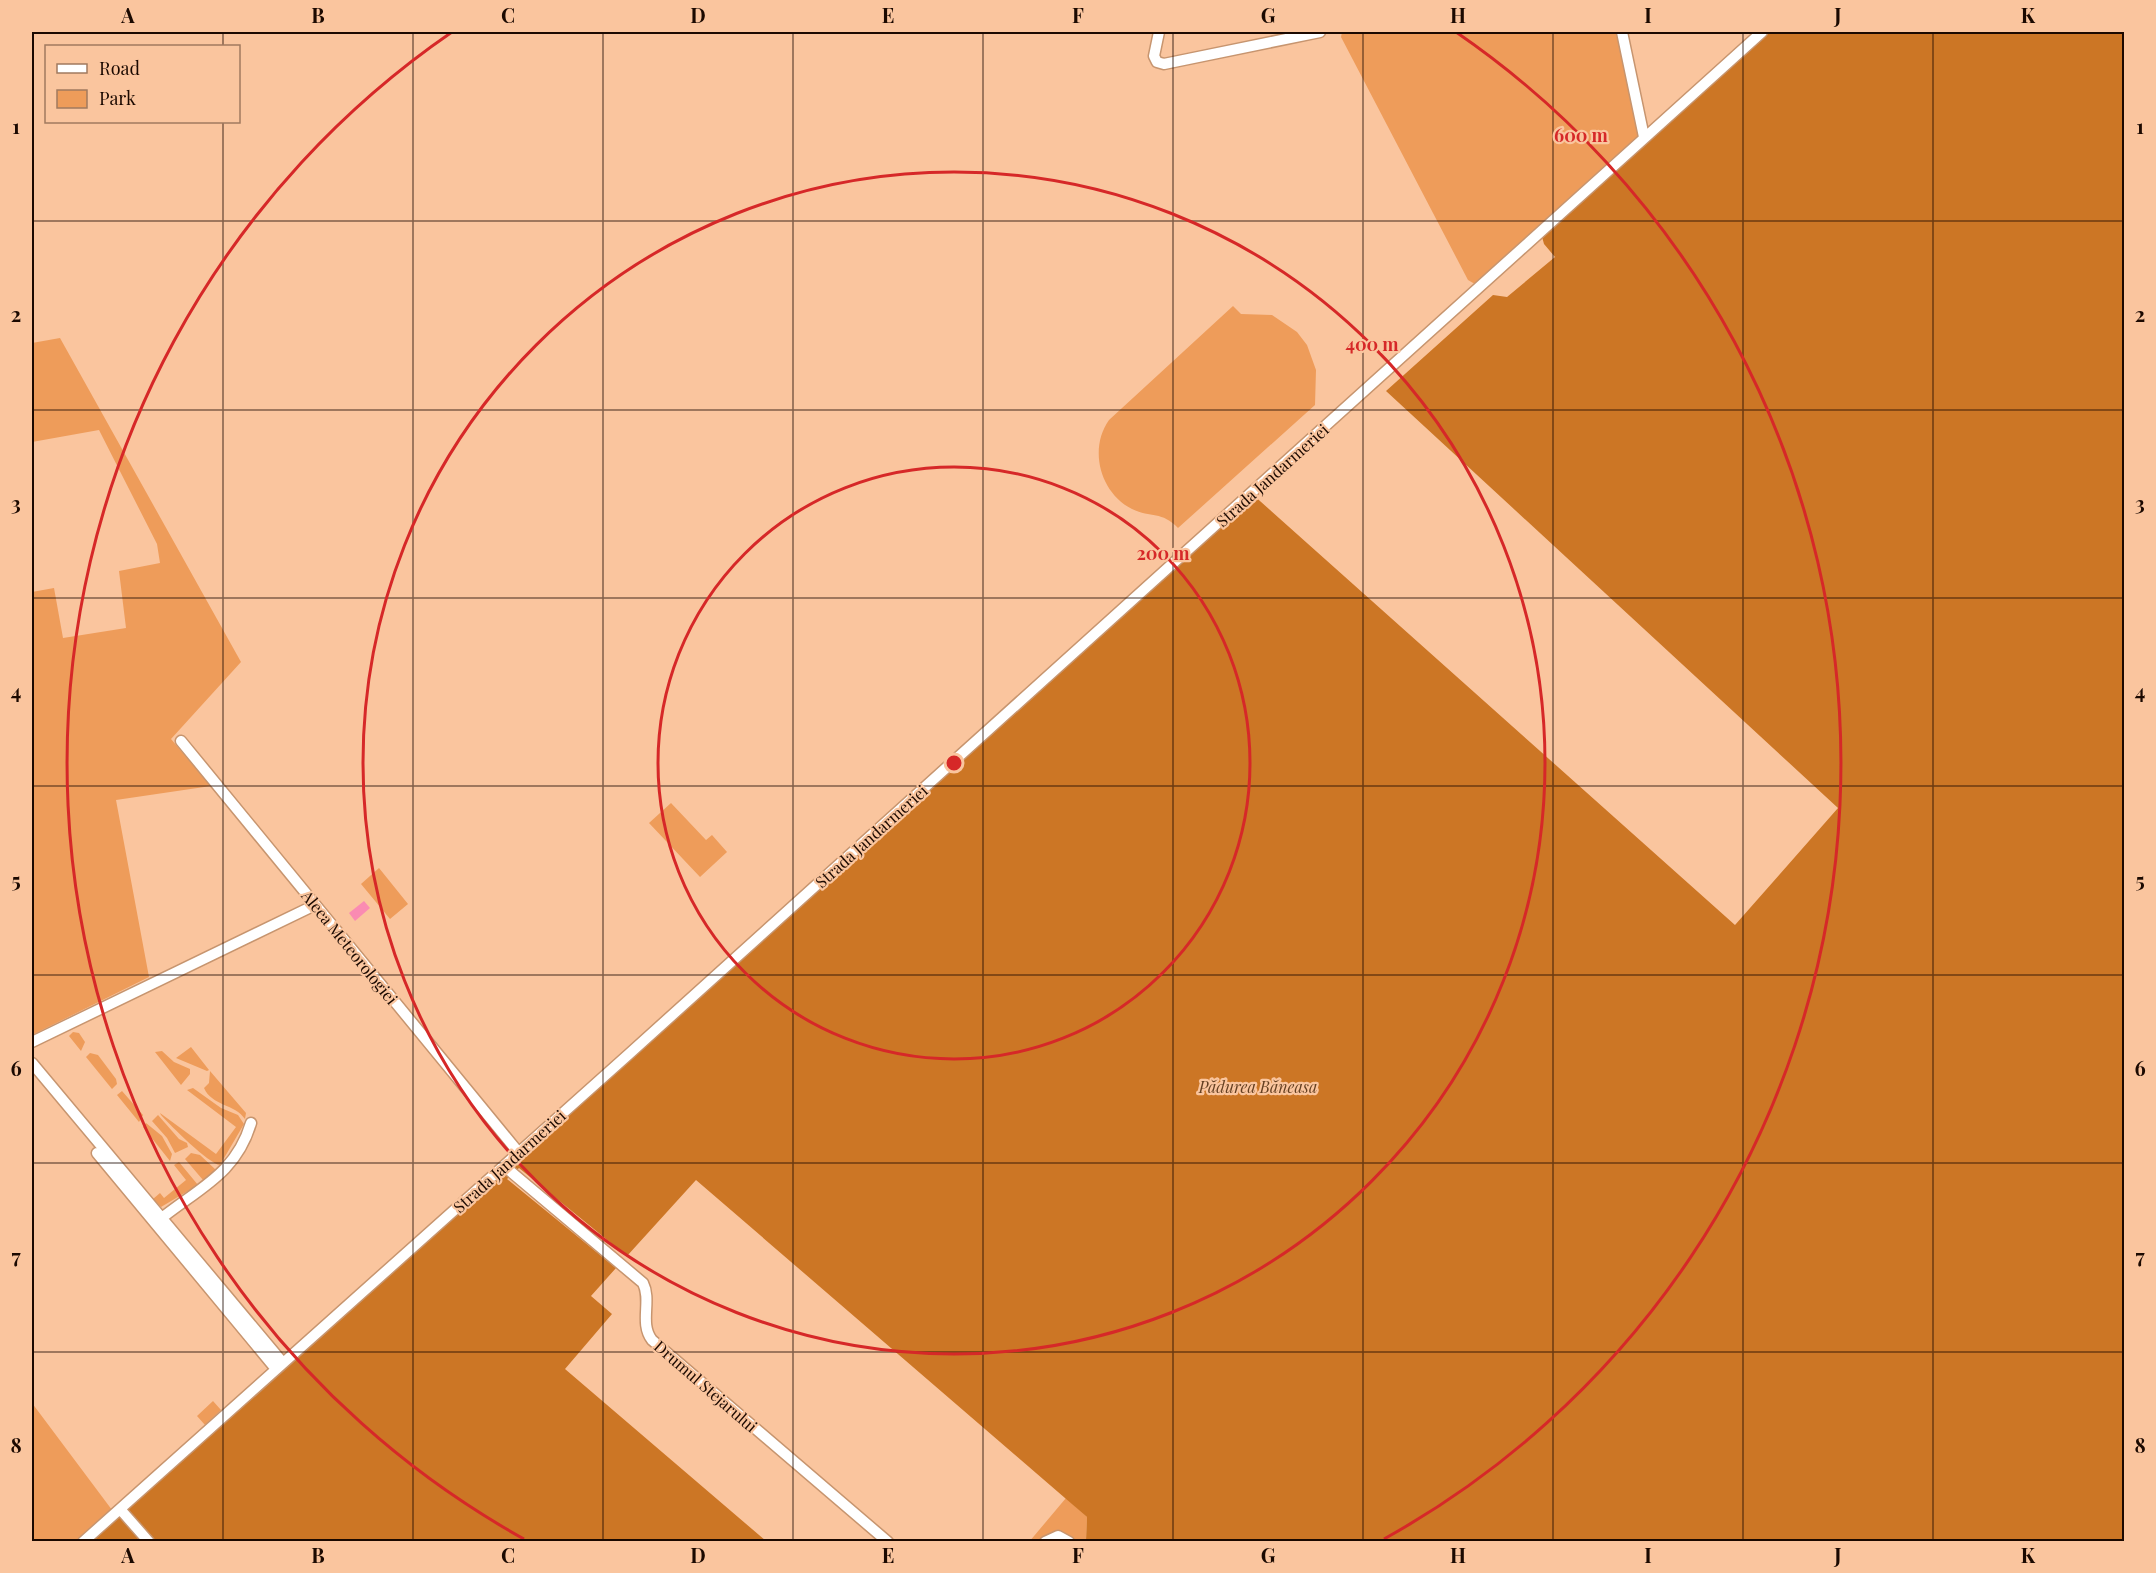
<svg xmlns="http://www.w3.org/2000/svg" width="2156" height="1573" viewBox="0 0 2156 1573" font-family="'Playfair Display',serif">
  <rect width="100%" height="100%" fill="#fac59e"/>
  <path fill="#ee9c5a" d="M1342 32H1622L1644 137 1480 287 1468 280 1341 37Z
    M1233 306 1241 314 1272 315 1297 332 1307 345 1316 370 1315 405 1178 528C1162 511 1151 518 1132 509 1099 492 1089 448 1109 420Z
    M60 338 241 662 171 739 211 786 116 800 149 977 32 1035V592L54 588 63 638 126 628 119 571 160 563 157 544 99 430 32 442V343Z
    M671 803 706 840 712 835 727 852 700 877 649 823Z
    M379 868 408 904 390 919 361 884Z
    M73 1032 79 1033 85 1042 81 1051 69 1036Z
    M191 1047 209 1070 207 1071 176 1058Z
    M162 1051 174 1062 190 1069V1074L181 1085 155 1052Z
    M90 1053 98 1055 116 1079 117 1084 112 1089 86 1057Z
    M210 1071 246 1113 245 1119C235 1104 212 1106 204 1088L209 1083Z
    M193 1088 221 1108 238 1115 244 1124 220 1165C209 1164 170 1125 161 1115L160 1113 216 1154 236 1127 187 1090Z
    M122 1091 143 1115 139 1122 117 1095Z
    M158 1115 179 1139 187 1143 188 1147 175 1153 167 1138 152 1121Z
    M146 1123 162 1136 172 1154 170 1161 143 1127Z
    M191 1153 200 1155 216 1170 203 1180 185 1159Z
    M179 1162 198 1185 161 1207 153 1199 160 1193 164 1198 186 1180 174 1165Z
    M213 1401 221 1410 205 1425 197 1416Z
    M32 1403 115 1514 83 1541H32Z
    M1066 1498 1087 1517 1086 1541 1029 1542Z"/>
  <path fill="#cc7625" d="M1762 32H2124V1541H1086L1087 1517 696 1180 627 1256 519 1168 507 1179 616 1268 591 1296 612 1314 565 1369 766 1541 83 1542 1251 493 1735 925 1838 808 1386 391 1493 295 1507 297 1555 257 1544 244 1541 233Z"/>
  <path fill="#fa8bb2" d="M364 901 370 908 355 921 349 913Z"/>
  <g fill="none" stroke-linecap="round" stroke-linejoin="round">
    <g stroke="#c7956f" stroke-width="13">
      <path id="minor" d="M1159 32 1154 56 1157 62 1164 64 1320 32
        M1622 32 1644 137
        M181 741 519 1153
        M32 1042 315 905
        M32 1063 283 1363
        M97 1153 276 1369
        M504 1166 643 1283C652 1301 639 1323 652 1340L888 1542
        M163 1217C201 1187 236 1173 251 1123
        M120 1509 149 1542
        M83 1542 629 1054 1762 32
        M1045 1542 1058 1536 1069 1542"/>
    </g>
    <use href="#minor" stroke="#fff" stroke-width="10"/>
  </g>
  <path fill="none" stroke="#1b0900" stroke-width="1.5" stroke-opacity="0.55" d="M223 32V46M413 32V1542M603 32V1542M793 32V1542M983 32V1542M1173 32V1542M1363 32V1542M1553 32V1542M1743 32V1542M1933 32V1542M223 122V1542M32 221H2124M32 410H2124M32 598H2124M32 786H2124M32 975H2124M32 1163H2124M32 1352H2124"/>
  <g fill="none" stroke="#d62828" stroke-width="3">
    <circle cx="954" cy="763" r="296"/>
    <circle cx="954" cy="763" r="591"/>
    <path d="M524 1539A887 887 0 0 1 452 32M1456 32A887 887 0 0 1 1384 1539"/>
  </g>
  <g text-anchor="middle" dominant-baseline="central" stroke-width="4.5" stroke-linejoin="round" paint-order="stroke">
    <g font-size="16" fill="#1b0900" stroke="#fac59e">
      <text transform="translate(1272 475) rotate(-42)">Strada Jandarmeriei</text>
      <text transform="translate(871 836) rotate(-42)">Strada Jandarmeriei</text>
      <text transform="translate(350 947) rotate(51)">Aleea Meteorologiei</text>
      <text transform="translate(509 1161) rotate(-42)">Strada Jandarmeriei</text>
      <text transform="translate(706 1386) rotate(41)">Drumul Stejarului</text>
    </g>
    <g font-size="16" font-style="italic" fill="#643f21" stroke="#fac59e">
      <text x="1258" y="1086">Pădurea Băneasa</text>
    </g>
  </g>
  <circle cx="954" cy="763" r="9" fill="#d62828" stroke="#fac59e" stroke-width="3"/>
  <g font-size="18" text-anchor="middle" font-weight="bold" fill="#d62828" stroke="#fac59e" stroke-width="4.5" stroke-linejoin="round" paint-order="stroke">
    <text x="1581" y="142">600 m</text>
    <text x="1372" y="351">400 m</text>
    <text x="1163" y="560">200 m</text>
  </g>
  <rect width="2156" height="1573" fill="none" stroke="#fac59e" stroke-width="66"/>
  <rect x="45" y="45" width="195" height="78" fill="#fac59e" stroke="#a17a5f" stroke-width="1.5"/>
  <rect x="57" y="64" width="30" height="9" fill="#ffffff" stroke="#a17a5f" stroke-width="1.5"/>
  <text x="99" y="75" font-size="18" fill="#1b0900">Road</text>
  <rect x="57" y="90" width="30" height="18" fill="#ee9c5a" stroke="#a17a5f" stroke-width="1.5"/>
  <text x="99" y="105" font-size="18" fill="#1b0900">Park</text>
  <rect x="33" y="33" width="2090" height="1507" fill="none" stroke="#1b0900" stroke-width="2"/>
  <g font-size="20" text-anchor="middle" font-weight="bold" fill="#1b0900">
    <text x="128" y="23">A</text>
    <text x="318" y="23">B</text>
    <text x="508" y="23">C</text>
    <text x="698" y="23">D</text>
    <text x="888" y="23">E</text>
    <text x="1078" y="23">F</text>
    <text x="1268" y="23">G</text>
    <text x="1458" y="23">H</text>
    <text x="1648" y="23">I</text>
    <text x="1838" y="23">J</text>
    <text x="2028" y="23">K</text>
    <text x="16" y="134">1</text>
    <text x="2140" y="134">1</text>
    <text x="16" y="322">2</text>
    <text x="2140" y="322">2</text>
    <text x="16" y="511">3</text>
    <text x="2140" y="511">3</text>
    <text x="16" y="699">4</text>
    <text x="2140" y="699">4</text>
    <text x="16" y="888">5</text>
    <text x="2140" y="888">5</text>
    <text x="16" y="1076">6</text>
    <text x="2140" y="1076">6</text>
    <text x="16" y="1264">7</text>
    <text x="2140" y="1264">7</text>
    <text x="16" y="1453">8</text>
    <text x="2140" y="1453">8</text>
    <text x="128" y="1563">A</text>
    <text x="318" y="1563">B</text>
    <text x="508" y="1563">C</text>
    <text x="698" y="1563">D</text>
    <text x="888" y="1563">E</text>
    <text x="1078" y="1563">F</text>
    <text x="1268" y="1563">G</text>
    <text x="1458" y="1563">H</text>
    <text x="1648" y="1563">I</text>
    <text x="1838" y="1563">J</text>
    <text x="2028" y="1563">K</text>
  </g>
</svg>
